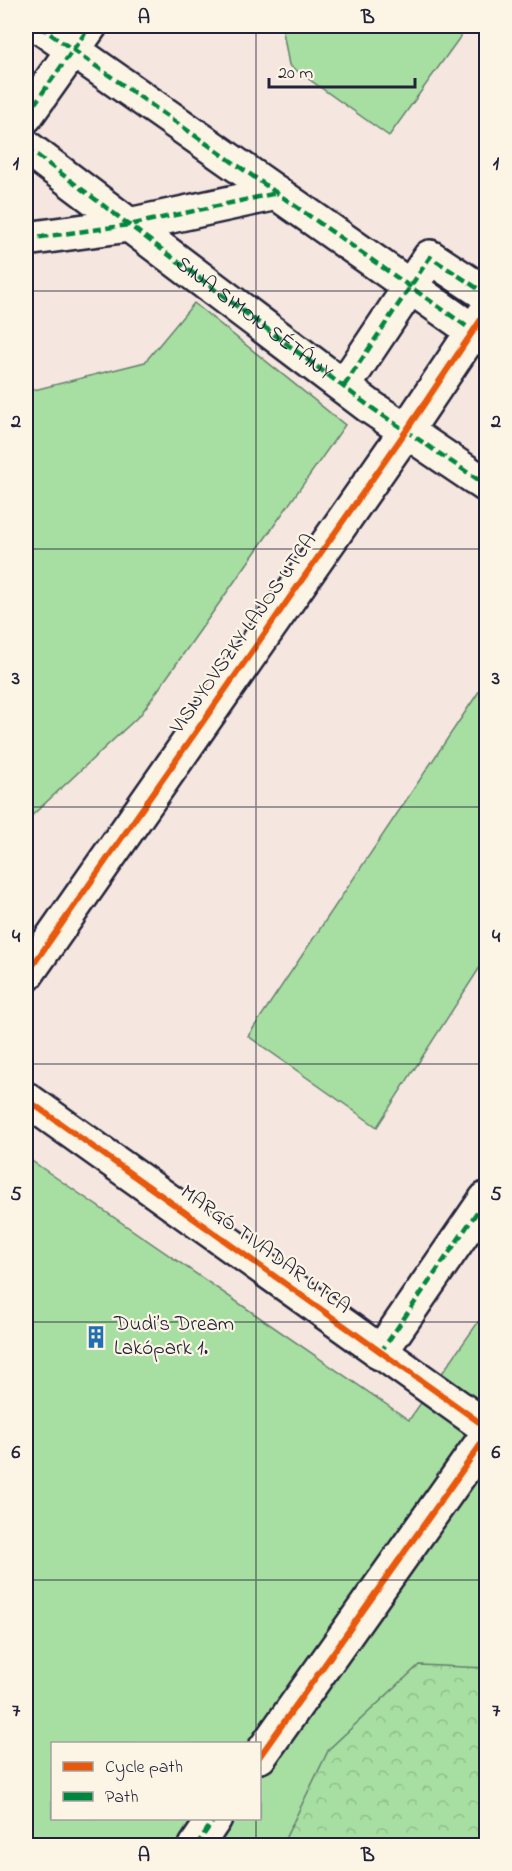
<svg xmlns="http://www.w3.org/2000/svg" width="512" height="1871" viewBox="0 0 512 1871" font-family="'Indie Flower',sans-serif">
  <defs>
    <pattern id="forest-crowns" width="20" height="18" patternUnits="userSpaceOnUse" patternTransform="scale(1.5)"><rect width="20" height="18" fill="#a7dea1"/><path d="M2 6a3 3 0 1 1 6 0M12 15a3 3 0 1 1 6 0" fill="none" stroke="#8fbe8c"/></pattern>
  </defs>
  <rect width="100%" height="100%" fill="#f5e6df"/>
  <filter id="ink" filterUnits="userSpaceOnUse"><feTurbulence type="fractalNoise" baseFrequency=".0167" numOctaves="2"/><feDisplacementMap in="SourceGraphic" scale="12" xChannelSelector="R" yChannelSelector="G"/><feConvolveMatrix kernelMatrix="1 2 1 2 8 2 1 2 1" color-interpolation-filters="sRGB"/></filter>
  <g filter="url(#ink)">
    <path fill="#a7dea1" stroke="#64806e" stroke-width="1.5" fill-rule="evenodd" d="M282 26H468L389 136 289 65Z
      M194 303 345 425 141 714 26 821V392L145 362Z
      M486 681V958L377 1127 248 1036Z
      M26 1157 409 1420 486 1311V1845H26ZM52 1744H260V1818H52Z"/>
    <path fill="url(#forest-crowns)" stroke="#64806e" stroke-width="1.5" d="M419 1665 486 1668V1845H285L286 1837 329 1749Z"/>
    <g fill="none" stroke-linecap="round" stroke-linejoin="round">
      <g stroke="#22223b" stroke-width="38">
        <path id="street" d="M39 26 486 340
          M26 116 90 26
          M26 147 369 406 486 485
          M26 239 129 225 277 193
          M344 386 430 257 486 294
          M26 975 406 431 486 312
          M26 1099 486 1427
          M380 1353 486 1199
          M260 1756 486 1437
          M196 1846 215 1818"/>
      </g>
      <use href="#street" stroke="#fcf5e5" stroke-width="33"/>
      <g stroke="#00873e" stroke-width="4.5" stroke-dasharray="9 4.5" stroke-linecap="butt">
        <path d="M39 26 486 340"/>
        <path d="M26 116 90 26"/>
        <path id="s1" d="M26 147 369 406 486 485"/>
        <path d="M26 239 129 225 277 193"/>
        <path d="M344 386 430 257 486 294"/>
        <path d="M380 1353 486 1199"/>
        <path d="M196 1846 215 1818"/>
      </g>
      <g stroke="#fcf5e5" stroke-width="10">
        <path id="cycleway" d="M26 975 406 431 486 312
          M26 1099 486 1427
          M260 1756 486 1437"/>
      </g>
      <use href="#cycleway" stroke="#e8590c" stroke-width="6"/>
    </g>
  </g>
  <path fill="none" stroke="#22223b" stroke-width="1.5" stroke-opacity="0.55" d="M256 26V1744M26 291H486M26 549H486M26 807H486M26 1064H486M26 1322H486M26 1580H486M256 1818V1846"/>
  <defs>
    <g id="building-bare" transform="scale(1.8)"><path d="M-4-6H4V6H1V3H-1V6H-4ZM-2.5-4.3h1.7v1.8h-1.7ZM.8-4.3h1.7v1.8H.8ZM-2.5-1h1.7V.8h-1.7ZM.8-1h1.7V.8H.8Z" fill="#1f6fb2" stroke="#fcf5e5" stroke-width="2.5" paint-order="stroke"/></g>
  </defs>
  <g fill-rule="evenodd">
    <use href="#building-bare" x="96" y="1337"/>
  </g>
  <g text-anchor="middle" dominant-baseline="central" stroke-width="4.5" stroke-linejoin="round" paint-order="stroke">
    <g font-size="21" fill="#22223b" stroke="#fcf5e5">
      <text stroke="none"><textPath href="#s1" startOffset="285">SINA SIMON SÉTÁNY</textPath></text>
      <text transform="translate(244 634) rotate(-55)">VISNYOVSZKY LAJOS UTCA</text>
      <text transform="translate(265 1250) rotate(36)">MARGÓ TIVADAR UTCA</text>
    </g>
    <g font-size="21" fill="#22223b" stroke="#fcf5e5" text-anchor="start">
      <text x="114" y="1325">Dudi’s Dream<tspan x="114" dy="24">Lakópark 1.</tspan></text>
    </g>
  </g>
  <rect width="512" height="1871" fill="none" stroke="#fcf5e5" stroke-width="66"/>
  <rect x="51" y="1742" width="210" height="78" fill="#fcf5e5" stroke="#a5a1a1" stroke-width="1.5"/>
  <rect x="63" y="1762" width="30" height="9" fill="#e8590c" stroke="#a5a1a1" stroke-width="1.5"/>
  <text x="105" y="1772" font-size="18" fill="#22223b">Cycle path</text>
  <rect x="63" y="1792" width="30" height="9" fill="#00873e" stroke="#a5a1a1" stroke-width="1.5"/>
  <text x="105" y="1802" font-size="18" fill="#22223b">Path</text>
  <path d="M269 78v9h146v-9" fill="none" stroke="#22223b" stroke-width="3"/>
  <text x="278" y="78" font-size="18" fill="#22223b" stroke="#fcf5e5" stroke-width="4.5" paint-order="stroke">20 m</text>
  <rect x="33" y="33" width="446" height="1805" fill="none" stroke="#22223b" stroke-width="2"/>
  <g font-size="20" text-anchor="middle" font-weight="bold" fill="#22223b">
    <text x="144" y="23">A</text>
    <text x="368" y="23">B</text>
    <text x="16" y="169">1</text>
    <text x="496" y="169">1</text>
    <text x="16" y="427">2</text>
    <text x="496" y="427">2</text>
    <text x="16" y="684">3</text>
    <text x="496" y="684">3</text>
    <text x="16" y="942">4</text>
    <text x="496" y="942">4</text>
    <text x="16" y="1200">5</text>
    <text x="496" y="1200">5</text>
    <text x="16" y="1458">6</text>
    <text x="496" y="1458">6</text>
    <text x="16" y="1716">7</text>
    <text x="496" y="1716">7</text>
    <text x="144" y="1861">A</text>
    <text x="368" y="1861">B</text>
  </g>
</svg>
